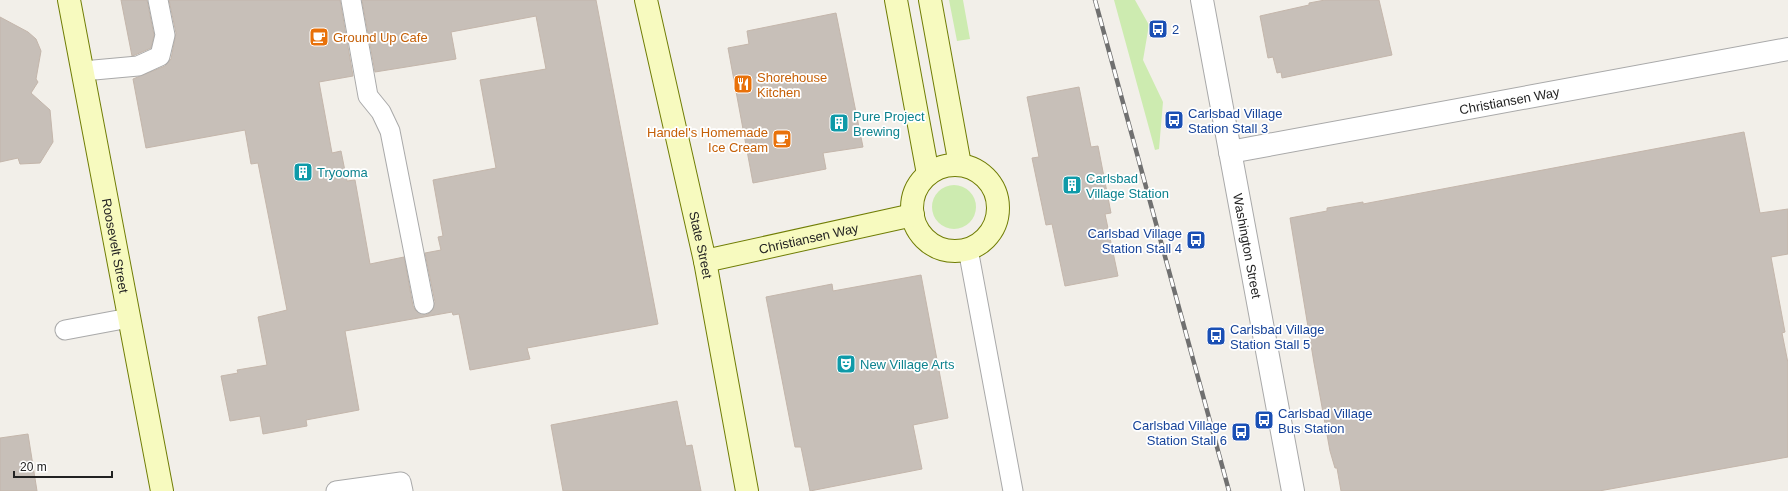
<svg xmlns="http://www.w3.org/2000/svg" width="1788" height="491" viewBox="0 0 1788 491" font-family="Helvetica,sans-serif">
  <rect width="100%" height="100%" fill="#f2efe9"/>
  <path fill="#cdebb0" d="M949 0H963L970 39 957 41Z
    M1114 0H1135L1149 25 1143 60 1163 102 1159 149 1155 150Z
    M932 207a22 22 0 1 1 44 0a22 22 0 1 1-44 0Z"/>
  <path fill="#c7bfb8" stroke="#c4b6ab" d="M121 0H147L154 35 151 48 135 55 132 56Z
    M169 0H340L353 76 319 82 332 153 341 151 347 181 355 180 370 264 404 257 413 306 416 311 426 315 431 312 435 302 425 253 441 250 438 237 443 236 433 180 496 168 480 80 546 69 536 16 451 32 456 59 375 72 362 0H596L658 324 527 348 530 359 470 370 459 314 453 315 452 312 345 331 359 410 306 420 307 426 263 434 260 416 230 421 221 376 238 373 237 370 267 365 258 317 287 310 258 163 251 164 245 130 146 148 133 79 165 66 171 59 176 33Z
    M1325 0H1379L1392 55 1282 78 1281 72 1277 73 1273 57 1268 58 1260 16 1309 5V3Z
    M836 13 863 147 823 153 826 169 753 183 728 48 749 44 747 31Z
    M0 17 28 32 36 39 41 51 36 79 38 82 31 93 50 110 53 142 40 163 20 164 18 158 0 162Z
    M1079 87 1091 147 1098 146 1111 213 1105 214 1118 276 1065 286 1052 224 1046 225 1032 158 1039 157 1027 97Z
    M1744 132 1760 213 1788 209V254L1771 257 1785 332 1782 333 1788 363V457L1599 491H1341L1337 468H1335L1330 451 1314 363 1290 218 1327 211V208L1363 202V204Z
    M921 275 948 418 913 425 922 469 810 491 801 447H795L766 297 832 284 833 291Z
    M677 401 686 446 692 445 701 491H563L551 425Z
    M28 434 37 491H0V438Z"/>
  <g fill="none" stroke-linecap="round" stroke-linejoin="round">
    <g stroke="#a9a9a9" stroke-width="21">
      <path id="lane" d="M351 0 368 96 381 112 390 131 424 304
        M83 71 138 66 160 56 165 35 158 0
        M968 249 1013 491
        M65 330 129 318
        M336 491 401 482 403 491"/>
    </g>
    <g stroke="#a9a9a9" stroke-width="24">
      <g id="street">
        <path id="s1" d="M1202 0 1293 491"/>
        <path id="s2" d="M1230 152 1788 49"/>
      </g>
    </g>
    <g stroke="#707d05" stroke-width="24">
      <g id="secondary">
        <path id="s3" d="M69 0 162 491"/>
        <path id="s4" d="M646 0 705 261 747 491"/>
        <path d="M896 0 928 174"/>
        <path d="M930 0 960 165"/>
        <circle cx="955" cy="208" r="43"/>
        <path id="s5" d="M705 261 913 215"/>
      </g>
    </g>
    <use href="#lane" stroke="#fff" stroke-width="19"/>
    <use href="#street" stroke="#fff" stroke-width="22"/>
    <use href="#secondary" stroke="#f7fabf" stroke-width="22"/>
    <g stroke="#707070" stroke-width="4.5">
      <path id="rail" d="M1095 0 1229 491"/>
    </g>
    <use href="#rail" stroke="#fff" stroke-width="3" stroke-dasharray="9" stroke-linecap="butt"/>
  </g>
  <defs>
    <g id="bus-square" transform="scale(1)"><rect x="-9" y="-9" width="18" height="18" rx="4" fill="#1a4fb4" stroke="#fff"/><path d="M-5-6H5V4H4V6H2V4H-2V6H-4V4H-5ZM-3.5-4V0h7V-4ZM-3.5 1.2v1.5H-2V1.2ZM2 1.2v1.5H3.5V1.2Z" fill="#fff"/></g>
    <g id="cafe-square" transform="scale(1)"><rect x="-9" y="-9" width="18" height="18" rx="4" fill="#e8710a" stroke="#fff"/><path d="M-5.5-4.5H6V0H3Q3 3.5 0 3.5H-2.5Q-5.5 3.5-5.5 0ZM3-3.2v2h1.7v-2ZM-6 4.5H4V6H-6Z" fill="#fff"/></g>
    <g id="restaurant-square" transform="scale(1)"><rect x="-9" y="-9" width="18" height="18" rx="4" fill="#e8710a" stroke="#fff"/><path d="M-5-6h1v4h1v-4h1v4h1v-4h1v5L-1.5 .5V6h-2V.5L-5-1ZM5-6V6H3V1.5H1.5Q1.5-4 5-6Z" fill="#fff"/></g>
    <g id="building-square" transform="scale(1)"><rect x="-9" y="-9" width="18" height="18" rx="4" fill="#0f9aa8" stroke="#fff"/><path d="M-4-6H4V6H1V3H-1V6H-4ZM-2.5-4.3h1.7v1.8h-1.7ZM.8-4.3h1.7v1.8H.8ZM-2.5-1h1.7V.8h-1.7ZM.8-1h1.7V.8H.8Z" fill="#fff"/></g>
    <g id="theatre-square" transform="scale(1)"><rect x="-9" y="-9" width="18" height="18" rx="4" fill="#0f9aa8" stroke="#fff"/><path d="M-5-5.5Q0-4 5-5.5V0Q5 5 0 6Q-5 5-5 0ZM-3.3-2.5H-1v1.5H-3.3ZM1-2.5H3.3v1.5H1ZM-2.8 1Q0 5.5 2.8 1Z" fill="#fff"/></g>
  </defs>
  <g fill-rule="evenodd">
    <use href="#bus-square" x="1158" y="29"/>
    <use href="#cafe-square" x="319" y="37"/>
    <use href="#restaurant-square" x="743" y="84"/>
    <use href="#bus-square" x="1174" y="120"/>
    <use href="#building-square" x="839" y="123"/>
    <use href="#cafe-square" x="782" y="139"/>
    <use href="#building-square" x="303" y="172"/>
    <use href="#building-square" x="1072" y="185"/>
    <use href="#bus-square" x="1196" y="240"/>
    <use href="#bus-square" x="1216" y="336"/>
    <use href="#theatre-square" x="846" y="364"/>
    <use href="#bus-square" x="1264" y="420"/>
    <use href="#bus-square" x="1241" y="432"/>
  </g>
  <g text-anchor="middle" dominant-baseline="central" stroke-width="3.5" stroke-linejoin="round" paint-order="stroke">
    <g font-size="13" fill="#164399" stroke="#fff" text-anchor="start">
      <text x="1172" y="29">2</text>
      <text x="1188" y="113">Carlsbad Village<tspan x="1188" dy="15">Station Stall 3</tspan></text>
      <text x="1182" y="233" text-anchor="end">Carlsbad Village<tspan x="1182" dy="15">Station Stall 4</tspan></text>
      <text x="1230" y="329">Carlsbad Village<tspan x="1230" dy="15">Station Stall 5</tspan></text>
      <text x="1278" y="413">Carlsbad Village<tspan x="1278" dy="15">Bus Station</tspan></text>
      <text x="1227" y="425" text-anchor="end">Carlsbad Village<tspan x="1227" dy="15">Station Stall 6</tspan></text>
    </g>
    <g font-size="13" fill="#c56008" stroke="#fff" text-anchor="start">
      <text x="333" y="37">Ground Up Cafe</text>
      <text x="757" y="77">Shorehouse<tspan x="757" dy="15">Kitchen</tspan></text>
      <text x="768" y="132" text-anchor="end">Handel's Homemade<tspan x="768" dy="15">Ice Cream</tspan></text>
    </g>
    <g font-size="13" fill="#222" stroke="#fff">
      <text stroke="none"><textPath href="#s2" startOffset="284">Christiansen Way</textPath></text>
      <text stroke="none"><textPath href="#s5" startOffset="106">Christiansen Way</textPath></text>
      <text stroke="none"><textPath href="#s4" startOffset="251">State Street</textPath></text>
      <text stroke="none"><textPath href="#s3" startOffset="250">Roosevelt Street</textPath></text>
      <text stroke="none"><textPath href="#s1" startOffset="250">Washington Street</textPath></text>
    </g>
    <g font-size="13" fill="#0d838f" stroke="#fff" text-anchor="start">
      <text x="853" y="116">Pure Project<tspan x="853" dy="15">Brewing</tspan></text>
      <text x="317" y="172">Tryooma</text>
      <text x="1086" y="178">Carlsbad<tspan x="1086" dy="15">Village Station</tspan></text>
      <text x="860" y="364">New Village Arts</text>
    </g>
  </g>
  <path d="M14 471v6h98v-6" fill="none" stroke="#222222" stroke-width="2"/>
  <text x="20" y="471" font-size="12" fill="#222222" stroke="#ffffff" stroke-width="3" paint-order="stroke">20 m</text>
</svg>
